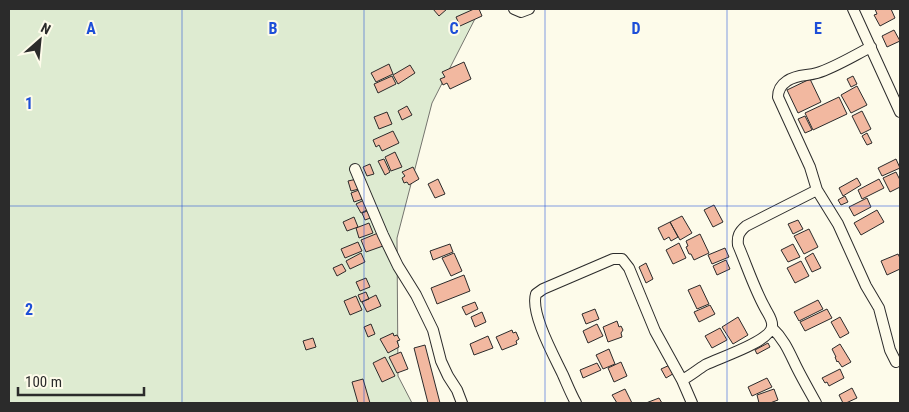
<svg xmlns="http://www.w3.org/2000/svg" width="909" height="412" viewBox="0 0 909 412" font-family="'Roboto Condensed',sans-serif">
  <rect width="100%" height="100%" fill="#fdfbea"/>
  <path fill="#deebd1" stroke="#74746e" d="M9 9H480L432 103 397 238 398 376 412 403H9Z"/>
  <path fill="#f2b8a0" stroke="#2b2b2b" d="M433 9H447L439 16Z
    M474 9H479L482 16 460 26 456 17Z
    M875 9H891L895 18 880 26 874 15 877 14Z
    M894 30 900 41 887 47 882 36Z
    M464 62 471 79 450 89 447 83 443 85 440 79 445 77 442 72Z
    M389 64 393 74 376 82 371 73Z
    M410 65 415 73 398 84 393 75Z
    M392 76 396 84 378 93 374 84Z
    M853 76 857 84 851 87 847 79Z
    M810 79 821 102 798 113 787 90Z
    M857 86 867 105 851 113 841 95Z
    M839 97 847 114 813 130 805 113Z
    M407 106 412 115 402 120 398 111Z
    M862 111 871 129 861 134 852 116Z
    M387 112 392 124 379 129 374 117Z
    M805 116 812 130 805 133 798 119Z
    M393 131 399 143 382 151 379 145 376 147 373 140Z
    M867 133 872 143 867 145 862 136Z
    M395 152 402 167 391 171 385 157Z
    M384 159 390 172 385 175 378 161Z
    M896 159 900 168 882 176 878 168Z
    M370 164 374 174 367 176 363 167Z
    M413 167 419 179 409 185 407 182 404 183 402 178 405 176 402 172Z
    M896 172 900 180V187L890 192 883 178Z
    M857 178 861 185 843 196 839 188Z
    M357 179 359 189 351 191 348 181Z
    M438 179 445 194 435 198 428 184Z
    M879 179 884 188 862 199 858 190Z
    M359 190 363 199 354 202 351 193Z
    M845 196 848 202 841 205 838 200Z
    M867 198 871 207 854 216 849 207Z
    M364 200 369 209 361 213 356 204Z
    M714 205 723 222 713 227 704 210Z
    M370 210 373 217 365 220 362 213Z
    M877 210 884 222 861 235 854 223Z
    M682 216 692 233 680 240 670 222Z
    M354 217 358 227 347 231 343 222Z
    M798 220 803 229 793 234 788 224Z
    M670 222 678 237 671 241 669 237 664 240 658 228Z
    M369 223 373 233 359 238 356 228Z
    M809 229 818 247 804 254 794 236Z
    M378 233 383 246 366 252 361 240Z
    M700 234 709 253 694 260 691 254H689L686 247 688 246 686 241Z
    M358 242 362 251 345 258 341 249Z
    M679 243 686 258 673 264 666 250Z
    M450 244 453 252 433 260 430 251Z
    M793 244 800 257 788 262 781 250Z
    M725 248 729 257 712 264 708 255Z
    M361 253 365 262 350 269 346 261Z
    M454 253 462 271 451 276 442 258Z
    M813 253 821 268 812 272 805 258Z
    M898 254 900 258V269L887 275 881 261Z
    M726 260 730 269 717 275 713 266Z
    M801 261 809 276 795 283 787 268Z
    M646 263 653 279 646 283 639 267Z
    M342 264 346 271 337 276 333 268Z
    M464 275 470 291 437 304 431 288Z
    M366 278 370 287 360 291 356 282Z
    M700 285 709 304 697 309 688 290Z
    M366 292 369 299 361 302 358 295Z
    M376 295 381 306 367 312 362 302Z
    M356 296 362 310 350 315 344 301Z
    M818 300 823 309 799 321 794 312Z
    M475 302 478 309 466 315 462 307Z
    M710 305 715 314 699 322 694 312Z
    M595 309 599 319 586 324 582 314Z
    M827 309 832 318 805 331 800 322Z
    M482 312 486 322 475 327 471 317Z
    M738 317 748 335 733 344 722 327Z
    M840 317 849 333 840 338 831 322Z
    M617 321 619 327 621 326 623 330 621 333 622 337 608 342 603 327Z
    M371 324 375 334 368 337 364 327Z
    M597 324 603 336 588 343 583 331Z
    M720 328 727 340 712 348 705 336Z
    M512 330 513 333 516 332 519 339 516 341 517 344 502 350 496 337Z
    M393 333 394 336 397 335 400 340 397 341 399 347 388 353 380 339Z
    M488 336 493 348 474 355 470 344Z
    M313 338 316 347 306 350 303 341Z
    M768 343 770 347 757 354 755 350Z
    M840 344 851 362 842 367 838 361 837 362 835 357H836L832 349Z
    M425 345 440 403H428L414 348Z
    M609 349 615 364 603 369 596 355Z
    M401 352 408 369 397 373 389 357Z
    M385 357 395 376 382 382 373 363Z
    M621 362 627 376 614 382 608 368Z
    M597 363 601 370 583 378 580 370Z
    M672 364 676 372 666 378 661 369Z
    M840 369 844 378 829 386 827 382 825 383 822 378Z
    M767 378 772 387 752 396 748 387Z
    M363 379 370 403H358L352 382Z
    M852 388 857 398 846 403H843L839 395Z
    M625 389 632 403H617L612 395Z
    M774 389 778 400 770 403H759L757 395Z
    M659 398 662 403H646Z"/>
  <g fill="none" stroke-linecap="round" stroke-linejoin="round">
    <g stroke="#2b2b2b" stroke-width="12">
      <path id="minor" d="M514 9 521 12 529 9
        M853 9 900 112
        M871 47C855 55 834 68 817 73 807 76 797 74 787 81 781 85 778 90 778 97L810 167 817 190 838 224 866 286 879 308 890 350 896 362
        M355 169 383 235 398 266 416 295 433 330 441 361 448 376 457 390 462 403
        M772 328C785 340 790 354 797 368 803 380 810 392 816 403
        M682 380C690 376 697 370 705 365 718 358 771 342 772 326 773 320 768 314 765 308 754 288 747 266 738 245 737 236 739 232 746 226L817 190
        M576 403C571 394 567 384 563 375 554 356 530 313 536 294L543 289 613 259H622L629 268 655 331 682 380 692 403"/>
    </g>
    <use href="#minor" stroke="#fdfbea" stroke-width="10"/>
  </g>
  <path fill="none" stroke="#1d4ed8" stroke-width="1" stroke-opacity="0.55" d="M182 9V403M364 9V403M545 9V403M727 9V403M9 206H900"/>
  <g font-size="16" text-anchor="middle" font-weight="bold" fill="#1d4ed8" stroke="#fdfbea" stroke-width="4" stroke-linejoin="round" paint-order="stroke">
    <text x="91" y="34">A</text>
    <text x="273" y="34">B</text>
    <text x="454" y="34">C</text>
    <text x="636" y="34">D</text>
    <text x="818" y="34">E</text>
    <text x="29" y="109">1</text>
    <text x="29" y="315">2</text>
  </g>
  <rect width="909" height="412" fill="none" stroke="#2b2b2b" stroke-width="20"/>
  <g transform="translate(40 40) rotate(27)" stroke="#fdfbea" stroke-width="4" paint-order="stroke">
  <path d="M0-4L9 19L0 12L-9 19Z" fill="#2b2b2b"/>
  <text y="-8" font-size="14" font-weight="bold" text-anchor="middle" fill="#2b2b2b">N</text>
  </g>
  <path d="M18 387v8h126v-8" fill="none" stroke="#2b2b2b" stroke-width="2.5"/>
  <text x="25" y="387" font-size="15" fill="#2b2b2b" stroke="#fdfbea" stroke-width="4" paint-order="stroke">100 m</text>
</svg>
